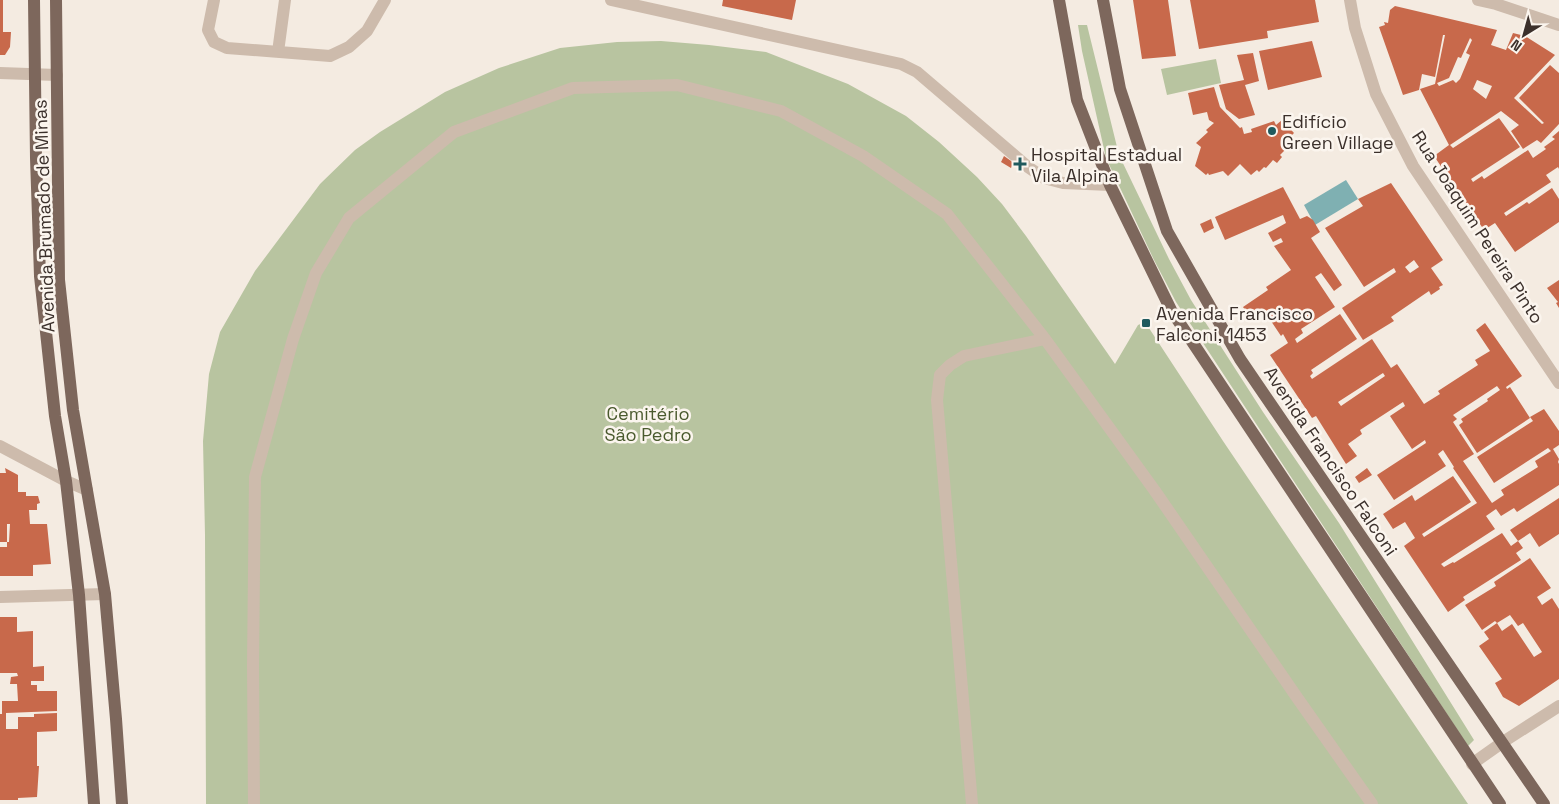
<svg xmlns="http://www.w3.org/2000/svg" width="1559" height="804" viewBox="0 0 1559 804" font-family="'Space Grotesk',sans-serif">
  <rect width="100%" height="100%" fill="#f4ebe1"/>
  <path fill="#b8c4a0" d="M1078 25H1087L1119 155 1169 259 1191 300 1263 412 1339 523 1474 740 1468 746 1176 302 1154 260 1106 158 1082 51Z
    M661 41 709 45 766 52 848 84 906 116 939 142 977 177 1002 204 1026 236 1115 364 1138 325 1145 322 1223 441 1468 804H206L205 535 203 441 209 374 220 332 255 271 320 184 355 150 380 132 445 92 499 68 560 48 617 42Z
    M1216 59 1221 83 1167 95 1161 69Z"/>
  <path fill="#7fb0b2" d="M1346 180 1358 199 1315 225 1304 205Z"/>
  <path fill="#c8694b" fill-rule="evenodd" d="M0 0H3V32H11L10 47 5 55H0Z
    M723 0H796L792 20 722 6Z
    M1133 0H1168L1176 56 1142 59Z
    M1190 0H1315L1319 22 1267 31 1268 38 1199 49Z
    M1395 6 1497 30 1491 45 1506 50 1513 33 1525 36 1555 55 1514 98 1542 124 1544 123 1519 98 1550 65 1559 73V124L1541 143 1537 140 1523 149 1511 131 1519 125 1501 111 1450 145 1453 148 1499 118 1520 147 1471 179 1473 182 1482 176 1484 179 1528 150 1533 158 1546 149 1544 147 1555 139 1552 137 1559 131V169L1558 167 1546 175 1551 182 1504 213 1506 216 1527 202 1529 204 1552 188 1559 199V222L1515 252 1495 223 1484 230 1434 156 1449 145 1420 89 1435 84 1445 35H1443L1435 77 1422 74 1419 90 1403 95 1379 27 1385 25 1384 22 1388 23 1390 10ZM1470 38 1472 40 1466 53 1470 55 1460 79 1456 83 1453 80 1439 86 1437 83 1449 78 1458 57 1461 58ZM1477 80 1492 86 1486 99 1473 89Z
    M1312 41 1322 77 1268 90 1259 51Z
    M1253 53 1259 81 1245 85 1255 115 1239 119 1226 109 1219 85 1244 80 1237 55Z
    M1214 87 1220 107 1240 128 1242 127 1244 134 1252 132 1251 129 1274 121 1276 125 1282 120 1294 133 1285 142 1288 147 1280 155 1282 157 1277 163 1273 160 1266 168 1264 167 1259 172 1257 170 1251 175 1240 164 1228 176 1223 171 1209 175 1208 173 1206 175 1195 166 1201 147 1196 143 1208 132 1206 130 1214 123 1209 120 1207 112 1193 115 1188 93Z
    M1004 156 1014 163 1011 168 1001 162Z
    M1391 183 1443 260 1431 268 1443 285 1439 287 1440 289 1431 295 1429 291 1391 317 1394 321 1363 340 1342 308 1396 272 1394 268 1364 287 1325 228 1363 206 1358 199ZM1414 260 1419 267 1410 273 1405 267Z
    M1283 187 1300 219 1307 216 1313 220 1320 232 1311 238 1342 285 1334 291 1321 273 1315 277 1335 307 1301 329 1303 333 1295 339 1297 343 1340 314 1357 339 1311 370 1313 373 1310 376 1312 379 1372 339 1391 368 1397 364 1424 404 1440 394 1438 391 1478 365 1475 360 1490 351 1476 330 1485 323 1522 376 1506 387 1507 389 1510 387 1530 418 1477 453 1459 425 1463 422 1461 419 1488 401 1487 399 1500 390 1497 386 1453 415 1457 419 1453 422 1474 454 1463 461 1492 503 1504 495 1501 490 1538 467 1535 461 1551 451 1548 448 1494 483 1477 457 1533 421 1530 417 1544 409 1559 431V445L1553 449 1559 459 1558 462 1559 464V485L1517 512 1514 508 1501 516 1496 509 1486 516 1495 529 1441 564 1444 567 1453 562 1454 563 1502 533 1511 546 1518 541 1523 548 1516 553 1521 560 1463 597 1465 600 1448 612 1404 546 1415 538 1405 522 1393 529 1383 514 1412 495 1415 501 1453 476 1471 502 1422 534 1424 537 1477 503 1453 468 1454 467 1443 450 1438 454 1446 466 1394 500 1377 475 1426 443 1425 440 1412 449 1390 416 1405 406 1403 402 1360 430 1362 434 1348 444 1357 456 1346 464 1316 416 1312 418 1270 355 1288 343 1283 334 1281 336 1267 315 1269 314 1266 310 1251 319 1243 307 1268 290 1266 287 1291 270 1274 246 1283 242 1281 238 1273 242 1268 233 1286 223 1283 215 1225 240 1215 217ZM1383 373 1385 376 1341 406 1338 402Z
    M1211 219 1214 228 1204 233 1200 224Z
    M1559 280V308L1556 303 1558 302 1547 288Z
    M5 468 18 475V492H26V496H38L40 503 37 504V510H29L30 524H47L51 564 33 565V576H0V547H7V542H9L10 524H7V542H0V473H6Z
    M1367 468 1372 475 1359 483 1355 477Z
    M1559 498V534L1539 547 1530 533 1518 541 1510 530Z
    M1530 558 1551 588 1537 597 1542 605 1552 598 1559 609V679L1519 706 1503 697 1495 683 1502 679 1479 646 1489 639 1484 632 1497 623 1502 631 1512 624 1534 657 1542 652 1523 623 1518 626 1510 615 1497 623 1495 621 1482 630 1465 605 1496 586 1494 582Z
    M0 617H17V632L33 631V667L44 666V681H31V685H37V691H57V711L6 713V729H18V717H34V714L57 713V731L37 732V766H39L37 797 18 798V800H0V714H2V701H18L17 684H10L11 677 18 676 17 673H0Z"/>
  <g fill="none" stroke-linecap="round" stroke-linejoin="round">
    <path stroke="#cdbbac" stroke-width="12" d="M214 0 208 30 214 42 227 48 330 56 349 47 367 31 385 0
      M611 0 901 64 917 72 1028 167 1044 178 1063 183 1110 185
      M1350 0 1355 28 1376 94 1413 166 1559 383
      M1478 0 1496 4 1559 25
      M278 52 285 0
      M0 73 57 75
      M0 446 66 481 87 490
      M0 597 105 594
      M1472 764 1503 742 1559 706
      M254 804 253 665 255 477 293 339 316 273 349 218 454 132 573 88 677 85 781 111 863 156 947 214 1045 339 1155 491 1296 696 1372 804
      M972 804 937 400 940 375 950 365 964 356 1045 339"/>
    <path stroke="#7d675c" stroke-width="12" d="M34 0 36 158 40 276 55 416 66 481 79 595 94 804
      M56 0 59 280 73 410 105 594 116 719 122 804
      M1059 0 1077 100 1110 185 1171 310 1500 804
      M1103 0 1120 89 1167 231 1240 359 1544 804"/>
  </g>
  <g fill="#1f5a5e" stroke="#fbf5ee" stroke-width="2">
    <circle cx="1272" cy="131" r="5"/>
    <path d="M1017.5 156.5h5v5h5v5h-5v5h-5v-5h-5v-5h5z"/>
    <rect x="1141" y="318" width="10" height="10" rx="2.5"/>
  </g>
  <g text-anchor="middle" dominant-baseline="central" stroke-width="5" stroke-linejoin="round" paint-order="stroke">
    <g font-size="18" fill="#3b302b" stroke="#fbf5ee" text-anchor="start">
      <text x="1282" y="121">Edifício<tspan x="1282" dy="21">Green Village</tspan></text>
      <text x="1031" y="154">Hospital Estadual<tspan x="1031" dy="21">Vila Alpina</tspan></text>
      <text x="1156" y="313">Avenida Francisco<tspan x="1156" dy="21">Falconi, 1453</tspan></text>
    </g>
    <g font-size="18" fill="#3b302b" stroke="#fbf5ee">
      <text transform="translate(44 216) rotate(-92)">Avenida Brumado de Minas</text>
      <text transform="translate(1478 227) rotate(57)">Rua Joaquim Pereira Pinto</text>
      <text transform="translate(1331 461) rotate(56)">Avenida Francisco Falconi</text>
    </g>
    <g font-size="18" fill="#4a5a2e" stroke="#fbf5ee">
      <text x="648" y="413">Cemitério<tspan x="648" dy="21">São Pedro</tspan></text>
    </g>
  </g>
  <g transform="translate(1524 35) rotate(217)" stroke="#fbf5ee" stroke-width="4" paint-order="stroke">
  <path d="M0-4L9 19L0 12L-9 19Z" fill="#3b302b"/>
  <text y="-8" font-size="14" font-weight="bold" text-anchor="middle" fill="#3b302b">N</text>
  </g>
</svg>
